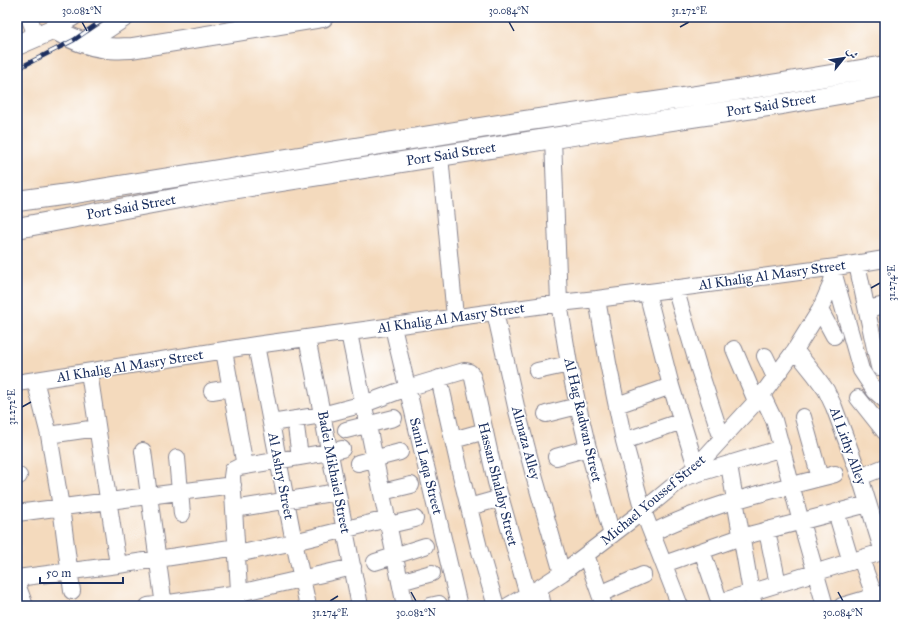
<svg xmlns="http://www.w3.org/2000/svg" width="902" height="623" viewBox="0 0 902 623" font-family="'IM FELL Great Primer',Amiri,serif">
  <rect width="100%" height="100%" fill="#fff"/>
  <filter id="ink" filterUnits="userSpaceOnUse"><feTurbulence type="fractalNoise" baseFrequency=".025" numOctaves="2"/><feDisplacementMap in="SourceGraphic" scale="8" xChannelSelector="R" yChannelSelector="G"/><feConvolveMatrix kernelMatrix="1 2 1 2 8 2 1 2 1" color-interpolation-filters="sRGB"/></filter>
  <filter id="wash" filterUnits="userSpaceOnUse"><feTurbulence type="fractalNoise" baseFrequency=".012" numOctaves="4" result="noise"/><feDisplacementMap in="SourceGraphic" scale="16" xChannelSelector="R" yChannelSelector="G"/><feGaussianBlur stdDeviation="0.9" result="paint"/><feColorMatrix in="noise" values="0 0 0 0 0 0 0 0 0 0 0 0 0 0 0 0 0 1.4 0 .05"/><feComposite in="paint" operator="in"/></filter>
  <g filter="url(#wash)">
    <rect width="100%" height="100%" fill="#f4dabd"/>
  </g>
  <g filter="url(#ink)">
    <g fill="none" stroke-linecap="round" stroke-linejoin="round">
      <g stroke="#88848e" stroke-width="18">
        <path id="minor" d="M29 17 36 36
          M54 29 74 17
          M86 44 127 17
          M553 138 559 303 569 364 578 406 588 448 612 535
          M440 156 455 317
          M857 264 879 367
          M834 275 861 370 875 391 885 400
          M675 288 699 369 722 439
          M647 292 671 386 696 467
          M597 299 608 363 624 441 643 511 680 606
          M867 309 885 305
          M820 310 834 336
          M495 312 517 411 535 479 562 573
          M393 327 459 606
          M349 333 405 606
          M307 338 360 606
          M256 345 294 542 308 606
          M734 349 756 401
          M795 350 815 375 826 390 834 407 860 477 883 552
          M224 351 245 466
          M765 356 775 377
          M537 371 569 364
          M89 372 118 565
          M439 378 460 471 479 548 496 606
          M35 380 49 435 61 507 72 591
          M17 383 256 345 559 303 597 299 836 267 885 259
          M212 391 230 388
          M762 395 774 420 801 522 825 606
          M858 398 885 432
          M617 405 671 386
          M546 414 578 406
          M803 417 820 478
          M295 419 300 457
          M271 423 322 415 364 404 407 388 464 371C470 371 471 373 473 378L496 482 528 595
          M346 430 394 418
          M49 435 97 428
          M453 440 485 431
          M624 441 682 421
          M143 451 164 606
          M556 457 588 448
          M177 458 182 514
          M358 463 400 452
          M729 465 751 592 754 606
          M17 476H19
          M686 477 782 448
          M860 477 885 467
          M382 492 411 485
          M469 507 501 498
          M234 509 337 492
          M836 512 851 562
          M17 513 233 485
          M389 525 415 519
          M767 531 778 584
          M652 533C710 503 772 491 835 474
          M702 551 721 606
          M237 554 294 542 387 519
          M586 555 604 606
          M861 559 878 606
          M375 562 425 546
          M664 564 741 537 868 504
          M17 578 118 565 237 547
          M400 582 432 573
          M17 584 25 606
          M539 588 543 606
          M600 594 643 575
          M720 602 885 551
          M148 606 239 593 353 567
          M240 606 232 477 233 470 239 467 329 452 342 449
          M430 606 439 604
          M508 606 539 588 562 573 643 511 696 467 762 395 795 350 820 310 830 287 836 267
          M842 606 883 594"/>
      </g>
      <g stroke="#88848e" stroke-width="22">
        <path id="major" d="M17 45 54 29C71 39 88 46 107 48 115 49 124 48 132 48L323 17
          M17 201 76 193 517 122 778 84 885 66
          M17 228 206 193 553 138 698 116 782 104 885 86"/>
      </g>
      <use href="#minor" stroke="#fff" stroke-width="16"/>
      <use href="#major" stroke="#fff" stroke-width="20"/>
      <g stroke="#1b2f5e" stroke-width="4.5">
        <path id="rail" d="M17 69 74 40 107 17"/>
      </g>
      <use href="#rail" stroke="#fff" stroke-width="3" stroke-dasharray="9" stroke-linecap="butt"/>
    </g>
  </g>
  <path fill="none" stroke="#1b2f5e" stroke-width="1.5" d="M82 22 87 31M509 22 514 31M680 27 689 22M871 288 880 283M22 407 31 402M411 592 416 601M838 592 843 601M330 601 338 596"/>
  <g text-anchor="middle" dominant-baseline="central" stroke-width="3" stroke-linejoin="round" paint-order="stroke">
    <g font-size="14" fill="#1b2f5e" stroke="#fff">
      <text transform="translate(771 105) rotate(-9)">Port Said Street</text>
      <text transform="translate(451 154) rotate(-9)">Port Said Street</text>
      <text transform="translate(131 207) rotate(-10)">Port Said Street</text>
      <text transform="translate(772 275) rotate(-8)">Al Khalig Al Masry Street</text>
      <text transform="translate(451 318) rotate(-8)">Al Khalig Al Masry Street</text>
      <text transform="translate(130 366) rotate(-9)">Al Khalig Al Masry Street</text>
      <text transform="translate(583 420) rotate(77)">Al Hag Radwan Street</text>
      <text transform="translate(526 443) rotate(75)">Almaza Alley</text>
      <text transform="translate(848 446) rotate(70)">Al Lithy Alley</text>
      <text transform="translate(426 466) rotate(76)">Sami Laqa Street</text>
      <text transform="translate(334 472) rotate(79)">Badei Mikhaiel Street</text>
      <text transform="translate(281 476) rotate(79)">Al Ashry Street</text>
      <text transform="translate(498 484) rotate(76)">Hassan Shalaby Street</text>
      <text transform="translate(653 500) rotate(-40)">Michael Youssef Street</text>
    </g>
  </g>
  <rect width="902" height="623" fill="none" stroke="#fff" stroke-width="44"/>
  <g transform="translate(844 58) rotate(60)" stroke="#ffffff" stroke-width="3" paint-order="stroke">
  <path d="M0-3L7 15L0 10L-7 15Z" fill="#1b2f5e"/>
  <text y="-6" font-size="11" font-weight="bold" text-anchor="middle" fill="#1b2f5e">ش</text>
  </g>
  <path d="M40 577v6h83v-6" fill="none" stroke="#1b2f5e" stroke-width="2"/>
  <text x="46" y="577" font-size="12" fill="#1b2f5e" stroke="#ffffff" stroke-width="3" paint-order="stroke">50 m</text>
  <rect x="22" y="22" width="858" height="579" fill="none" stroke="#1b2f5e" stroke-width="1.5"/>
  <g font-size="10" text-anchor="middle" fill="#1b2f5e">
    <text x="82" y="14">30.082°N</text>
    <text x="509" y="14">30.084°N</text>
    <text x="689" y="14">31.272°E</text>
    <text transform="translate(891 283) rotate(-90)" y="4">31.274°E</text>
    <text transform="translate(11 407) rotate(-90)" y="4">31.272°E</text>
    <text x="330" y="616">31.274°E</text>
    <text x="416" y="616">30.082°N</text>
    <text x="843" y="616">30.084°N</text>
  </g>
</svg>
